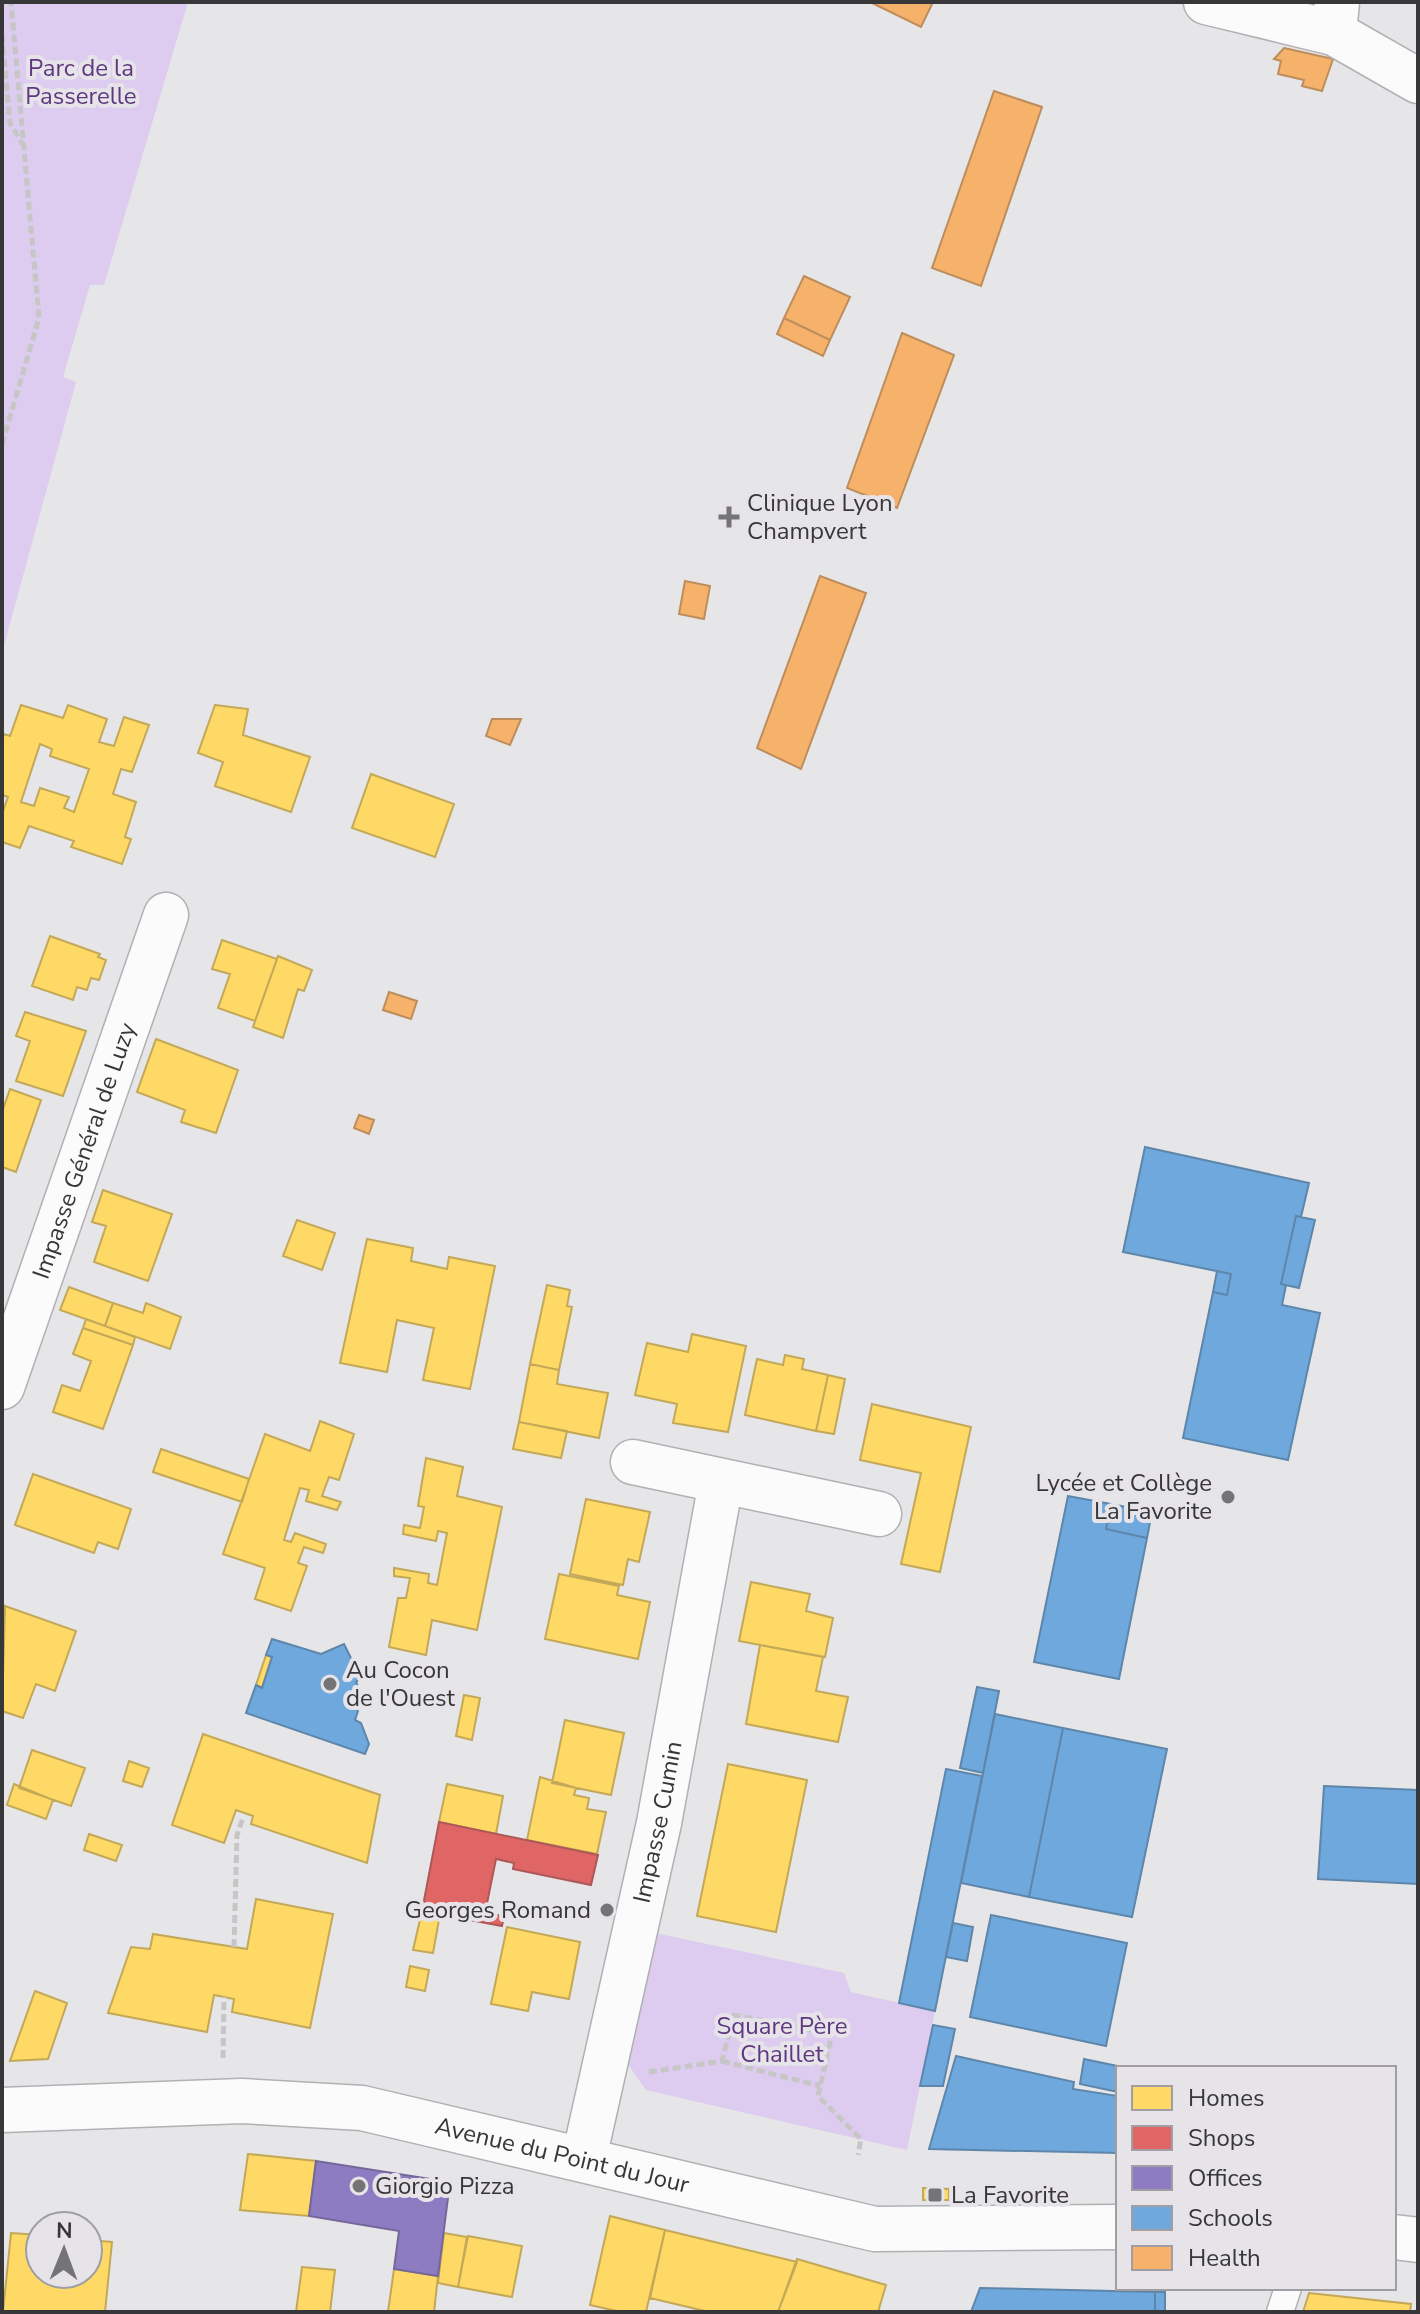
<svg xmlns="http://www.w3.org/2000/svg" width="1420" height="2314" viewBox="0 0 1420 2314" font-family="'Nunito Sans',sans-serif">
  <rect width="100%" height="100%" fill="#e6e5e8"/>
  <path fill="#ddccef" d="M2 2H188L104 285H90L63 377 76 382 2 653Z
    M655 1933 844 1973 851 1992 935 2011 907 2150 646 2090 627 2063Z"/>
  <path fill="#ffd966" stroke="#c3a858" stroke-width="2" fill-rule="evenodd" d="M21 705 63 718 68 705 107 719 99 742 114 746 124 717 149 725 132 772 121 769 113 794 136 802 125 837 131 839 122 864 71 847 74 841 29 826 20 848 2 842V814L8 797 2 795V740L4 734 10 736ZM40 744 52 749 50 756 89 769 74 812 64 808 69 797 40 788 34 806 21 802Z
    M215 705 248 709 243 735 310 757 291 812 215 786 223 762 198 753Z
    M371 774 454 804 435 857 352 828Z
    M50 936 100 954 98 957 106 960 99 980 91 978 87 990 77 987 73 1000 32 986Z
    M222 940 277 959 255 1021 218 1008 230 974 212 969Z
    M278 956 312 970 304 991 298 989 283 1038 253 1027Z
    M25 1012 86 1031 63 1096 16 1081 30 1041 16 1036Z
    M156 1039 238 1070 216 1133 181 1122 185 1110 137 1092Z
    M10 1089 41 1100 16 1172 2 1167V1112Z
    M103 1190 172 1214 148 1281 94 1262 106 1226 92 1222Z
    M297 1220 335 1233 322 1270 283 1256Z
    M367 1239 413 1248 411 1261 447 1269 449 1257 495 1266 470 1389 423 1380 434 1328 397 1320 387 1372 340 1363Z
    M547 1285 570 1290 567 1306 572 1307 559 1370 530 1364Z
    M69 1287 113 1303 105 1326 60 1310Z
    M113 1303 143 1313 146 1303 181 1317 170 1349 105 1326Z
    M86 1319 135 1337 133 1345 83 1328Z
    M83 1328 133 1345 103 1429 53 1412 62 1385 80 1391 91 1361 73 1354Z
    M692 1334 746 1346 728 1432 673 1423 677 1404 635 1395 647 1343 688 1352Z
    M785 1355 804 1359 802 1369 828 1375 816 1431 745 1415 757 1359 783 1365Z
    M530 1364 559 1370 557 1384 608 1393 599 1438 519 1422Z
    M828 1375 845 1379 834 1434 816 1431Z
    M872 1404 971 1427 940 1572 901 1564 921 1473 860 1460Z
    M320 1421 354 1434 339 1480 329 1477 322 1496 341 1502 337 1510 306 1501 309 1490 300 1488 284 1540 291 1542 295 1533 326 1544 323 1553 304 1547 298 1563 307 1566 291 1611 255 1599 265 1568 223 1554 265 1434 310 1451Z
    M519 1422 567 1431 561 1458 513 1449Z
    M161 1449 249 1479 242 1502 153 1472Z
    M426 1458 463 1467 457 1496 502 1507 477 1630 432 1620 426 1655 389 1647 398 1598H406L410 1578 394 1576V1568L429 1574 428 1583 437 1585 447 1533 438 1531 436 1541 403 1534 404 1525 420 1528 424 1507 418 1506Z
    M33 1474 131 1509 118 1549 98 1542 94 1553 15 1525Z
    M586 1499 650 1512 639 1562 628 1559 623 1585 570 1574Z
    M559 1574 619 1586 617 1595 650 1602 638 1659 545 1639Z
    M751 1582 810 1594 806 1611 833 1618 825 1657 739 1641Z
    M5 1606 76 1631 55 1691 36 1684 23 1718 2 1711Z
    M760 1645 823 1657 816 1691 848 1697 838 1742 746 1724Z
    M266 1655 272 1657 262 1688 256 1685Z
    M464 1695 480 1698 472 1740 456 1736Z
    M565 1720 624 1733 611 1795 552 1783Z
    M203 1734 380 1795 367 1863 251 1824 253 1816 236 1810 224 1843 172 1825Z
    M32 1750 85 1768 71 1806 19 1788Z
    M129 1761 149 1768 142 1787 123 1781Z
    M728 1764 807 1780 776 1932 697 1916Z
    M540 1777 576 1788 574 1795 589 1798 587 1809 606 1812 597 1854 527 1840Z
    M14 1784 53 1800 46 1819 7 1805Z
    M447 1784 503 1796 496 1834 439 1822Z
    M89 1834 122 1845 116 1861 84 1850Z
    M256 1899 333 1914 310 2028 232 2012 234 1999 214 1995 207 2032 108 2013 131 1947 150 1949 153 1934 247 1949Z
    M422 1911 440 1914 433 1953 413 1950Z
    M507 1927 580 1942 569 1999 532 1992 528 2011 491 2004Z
    M410 1966 429 1970 425 1991 406 1987Z
    M35 1991 67 2003 48 2059 10 2061Z
    M248 2154 316 2161 309 2216 240 2210Z
    M923 2188 949 2189V2200H923Z
    M610 2216 665 2230 646 2312H621L590 2305Z
    M665 2230 797 2262 778 2312H709L650 2298Z
    M11 2233 40 2235V2274H88V2240L112 2242 105 2312H3Z
    M444 2233 467 2237 458 2287 438 2283Z
    M468 2236 522 2246 512 2297 458 2287Z
    M797 2259 886 2285 878 2312H778Z
    M302 2267 335 2270 330 2312H296Z
    M394 2269 438 2276 434 2312H388Z
    M1309 2293 1411 2304 1410 2312H1303Z"/>
  <path fill="#e06666" stroke="#ad5858" stroke-width="2" d="M439 1822 598 1855 591 1885 513 1869 514 1863 496 1859 485 1913 504 1916 502 1926 422 1911Z"/>
  <path fill="#8e7cc3" stroke="#746799" stroke-width="2" d="M316 2161 450 2182 438 2276 394 2269 399 2231 309 2216Z"/>
  <path fill="#6fa8dc" stroke="#5e86ab" stroke-width="2" d="M1145 1147 1309 1183 1301 1217 1296 1216 1281 1284 1286 1285 1282 1305 1320 1313 1288 1460 1183 1438 1213 1292 1227 1295 1231 1274 1123 1252Z
    M1296 1216 1315 1220 1299 1288 1281 1284Z
    M1217 1271 1231 1274 1227 1295 1213 1292Z
    M1068 1496 1111 1504 1106 1529 1147 1538 1119 1679 1034 1662Z
    M1111 1504 1152 1512 1147 1538 1106 1529Z
    M272 1639 321 1654 344 1644 361 1678 356 1682 360 1690 351 1695 358 1711 355 1720 361 1723 369 1744 365 1754 246 1713 256 1685 262 1688 272 1657 266 1655Z
    M977 1687 999 1691 983 1773 960 1768Z
    M995 1714 1063 1728 1029 1897 961 1883Z
    M1063 1728 1167 1749 1132 1917 1029 1897Z
    M946 1769 982 1776 935 2011 899 2003Z
    M1324 1786 1418 1790V1884L1318 1879Z
    M991 1915 1127 1943 1106 2046 970 2017Z
    M953 1923 973 1927 967 1961 946 1957Z
    M933 2025 955 2029 943 2086H920Z
    M956 2056 1074 2082 1073 2089 1118 2096V2153L929 2149Z
    M1084 2059 1127 2068H1118V2092L1080 2084Z
    M980 2288 1155 2292V2312H971Z
    M1155 2292H1165V2312H1155Z"/>
  <path fill="#f6b26b" stroke="#bd8d5c" stroke-width="2" d="M870 2H933L921 27Z
    M1284 48 1333 59 1322 91 1302 86 1304 80 1278 74 1281 61 1274 59Z
    M994 91 1042 107 981 286 932 268Z
    M804 276 850 297 830 340 784 318Z
    M784 318 830 340 823 356 777 334Z
    M902 333 954 355 897 508 847 488Z
    M820 576 866 593 801 769 757 748Z
    M685 581 710 586 704 619 679 614Z
    M492 719H521L510 745 486 736Z
    M389 992 417 1001 411 1019 383 1010Z
    M359 1115 374 1120 369 1134 354 1128Z"/>
  <g fill="none" stroke-linecap="round" stroke-linejoin="round">
    <g stroke="#b1b0b3" stroke-width="29">
      <path id="service" d="M1280 2312 1288 2288"/>
    </g>
    <g stroke="#b1b0b3" stroke-width="47">
      <g id="minor">
        <path d="M1206 2 1334 33"/>
        <path d="M1337 2 1334 33 1418 81"/>
        <path id="s1" d="M2 1387 166 915"/>
        <path d="M633 1462 879 1514"/>
        <path id="s2" d="M584 2158 659 1823 721 1482"/>
      </g>
    </g>
    <g stroke="#b1b0b3" stroke-width="47">
      <g id="secondary">
        <path id="s3" d="M2 2110 242 2101 362 2108 875 2229 1118 2227"/>
        <path d="M1394 2237 1418 2240"/>
      </g>
    </g>
    <path stroke="#c6c6c7" stroke-width="5" stroke-dasharray="8 4" stroke-linecap="butt" d="M2 35 10 123 23 145
      M2 444 39 318 11 2
      M234 1947 237 1835 243 1818
      M223 2058 224 1997
      M722 2061 820 2086
      M649 2072 722 2061 734 2015 832 2034 818 2096 861 2139 858 2155"/>
    <use href="#service" stroke="#fbfbfc" stroke-width="26"/>
    <use href="#minor" stroke="#fbfbfc" stroke-width="44"/>
    <use href="#secondary" stroke="#fbfbfc" stroke-width="44"/>
  </g>
  <g fill="#747376" stroke="#e6e4e9" stroke-width="3">
    <path d="M725 505h8v8h8v8h-8v8h-8v-8h-8v-8h8z"/>
    <circle cx="1228" cy="1497" r="8"/>
    <circle cx="330" cy="1684" r="8"/>
    <circle cx="607" cy="1910" r="8"/>
    <circle cx="359" cy="2186" r="8"/>
    <rect x="927" y="2187" width="16" height="16" rx="4"/>
  </g>
  <g text-anchor="middle" dominant-baseline="central" stroke-width="8" stroke-linejoin="round" paint-order="stroke">
    <g font-size="24" fill="#5f3780" stroke="#e6e4e9">
      <text x="81" y="68">Parc de la<tspan x="81" dy="28">Passerelle</tspan></text>
      <text x="782" y="2026">Square Père<tspan x="782" dy="28">Chaillet</tspan></text>
    </g>
    <g font-size="24" fill="#373638" stroke="#e6e4e9" text-anchor="start">
      <text x="747" y="503">Clinique Lyon<tspan x="747" dy="28">Champvert</tspan></text>
      <text x="1212" y="1483" text-anchor="end">Lycée et Collège<tspan x="1212" dy="28">La Favorite</tspan></text>
      <text x="346" y="1670">Au Cocon<tspan x="346" dy="28">de l'Ouest</tspan></text>
      <text x="591" y="1910" text-anchor="end">Georges Romand</text>
      <text x="375" y="2186">Giorgio Pizza</text>
      <text x="951" y="2195">La Favorite</text>
    </g>
    <g font-size="24" fill="#373638" stroke="#e6e4e9">
      <text stroke="none"><textPath href="#s1" startOffset="250">Impasse Général de Luzy</textPath></text>
      <text stroke="none"><textPath href="#s2" startOffset="344">Impasse Cumin</textPath></text>
      <text stroke="none"><textPath href="#s3" startOffset="566">Avenue du Point du Jour</textPath></text>
    </g>
  </g>
  <rect width="1420" height="2314" fill="none" stroke="#373638" stroke-width="8"/>
  <rect x="1116" y="2066" width="280" height="224" fill="#e6e4e9" stroke="#a09ea2" stroke-width="2"/>
  <rect x="1132" y="2086" width="40" height="24" fill="#ffd966" stroke="#a09ea2" stroke-width="2"/>
  <text x="1188" y="2106" font-size="24" fill="#373638">Homes</text>
  <rect x="1132" y="2126" width="40" height="24" fill="#e06666" stroke="#a09ea2" stroke-width="2"/>
  <text x="1188" y="2146" font-size="24" fill="#373638">Shops</text>
  <rect x="1132" y="2166" width="40" height="24" fill="#8e7cc3" stroke="#a09ea2" stroke-width="2"/>
  <text x="1188" y="2186" font-size="24" fill="#373638">Offices</text>
  <rect x="1132" y="2206" width="40" height="24" fill="#6fa8dc" stroke="#a09ea2" stroke-width="2"/>
  <text x="1188" y="2226" font-size="24" fill="#373638">Schools</text>
  <rect x="1132" y="2246" width="40" height="24" fill="#f6b26b" stroke="#a09ea2" stroke-width="2"/>
  <text x="1188" y="2266" font-size="24" fill="#373638">Health</text>
  <g transform="translate(64 2250) rotate(1)"><circle r="38" fill="#e6e4e9" stroke="#a09ea2" stroke-width="2"/>
  <path d="M0-6L14 30L0 20L-14 30Z" fill="#747376"/>
  <text y="-12" font-size="22" font-weight="bold" text-anchor="middle" fill="#373638">N</text>
  </g>
</svg>
